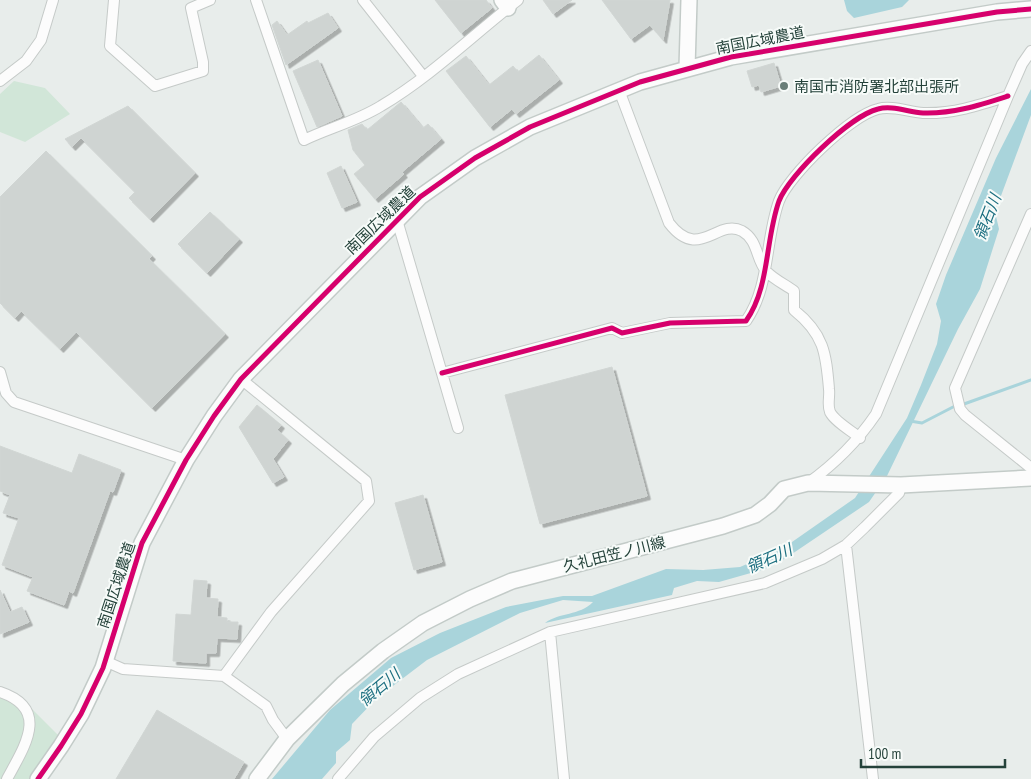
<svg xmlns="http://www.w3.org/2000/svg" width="1031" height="779" viewBox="0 0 1031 779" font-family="'PT Sans Narrow','Noto Sans JP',sans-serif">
  <defs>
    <filter id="shadow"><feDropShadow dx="3.5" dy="3.5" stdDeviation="0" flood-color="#0004"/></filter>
  </defs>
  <rect width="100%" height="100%" fill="#e8edeb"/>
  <path fill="#d1e6d8" d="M14 81 45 88 70 114 25 142 0 132V94Z
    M0 694 22 699 58 735 31 779H0Z"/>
  <path fill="#a9d4db" d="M844 0H909L902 7 854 18 847 11Z
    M1031 89V115L995 212 999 229 980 289 958 329 887 476 869 502 786 558 765 569 719 582 697 581 674 588 672 595 545 623C560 612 579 616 593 602L563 600 520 613 427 660 377 698 352 724 350 740 336 752V763L322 779H272L330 710 391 658 440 633 506 607 563 596H592L666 569 703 570 740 567 782 549 855 498 907 418 921 385 937 344 941 321 936 304 946 275 996 158Z"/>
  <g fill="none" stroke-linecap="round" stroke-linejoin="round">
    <path stroke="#a9d4db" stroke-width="3" d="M964 404 1031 380
      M910 421 922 423 953 407"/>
  </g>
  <path fill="#cfd4d2" stroke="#d1d6d4" filter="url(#shadow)" d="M435 0H486L492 8 461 33Z
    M543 0H572L553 14Z
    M602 0H670L663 40 650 25 631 39Z
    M328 13 338 28 286 65 272 25 277 21 287 35 307 21 308 23Z
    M539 55 559 80 516 114 512 109 490 127 446 71 466 56 489 85 513 66 518 72Z
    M318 60 342 116 317 127 293 71Z
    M774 63 781 86 761 92 759 85 752 87 747 71Z
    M401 102 423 128 428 124 441 139 402 172 404 174 375 199 354 174 365 165 353 150 348 130 362 124 367 130Z
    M128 106 195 173 150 219 129 198 135 192 81 138 72 147 65 139Z
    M46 151 152 256 149 259 225 334 152 408 76 332 60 349 21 311 15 318 0 303V197Z
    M341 166 357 202 342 208 327 173Z
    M210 212 239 239 207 273 178 244Z
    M612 367 647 496 540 524 505 395Z
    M257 405 281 425 277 430 288 440 273 459 284 477 273 483 239 427Z
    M0 446 72 473 79 454 121 470 113 492 110 491 73 593 69 591 64 605 27 591 33 577 2 565 19 518 3 513 10 495 0 491Z
    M423 495 442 562 414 570 395 503Z
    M194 580 207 581 206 598 218 599 217 617 227 618V622H238L237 639 217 638 216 653H206V663L173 661 176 614 191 615Z
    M0 590 10 612 22 607 29 622 0 634Z
    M157 710 244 762 234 779H116Z"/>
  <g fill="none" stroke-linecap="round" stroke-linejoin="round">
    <g stroke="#c5cac8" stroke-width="12">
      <path id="street" d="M114 0 110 46 155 86 203 71V62L191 8 210 0
        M256 0 304 140C329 128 357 121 381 106 430 77 473 35 518 0
        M363 0 423 76
        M0 81 26 61 41 40 53 0
        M619 90 669 223C699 262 717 218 742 231 758 240 756 259 766 271 773 279 786 285 794 291V310C824 334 826 353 829 389 830 397 827 405 830 412 835 422 852 431 860 438
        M1031 214 955 388 960 409 965 415 1031 468
        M397 220 458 428
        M0 372 6 393 14 402 186 460
        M442 373 612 328 622 333 670 323 746 321C770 287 765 240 779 201 789 175 850 116 878 109 892 105 908 112 923 113 953 114 980 105 1008 96
        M241 379 366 481 369 501 271 612 224 676 266 706 273 720 287 739
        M808 483C836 463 857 442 876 414L1008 96 1022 64 1031 51
        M846 545 873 779
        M550 632 564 779
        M105 661 123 669 224 676
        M0 692C51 709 24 747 7 779
        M338 779 374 737 420 698 458 674 550 632 765 583 822 559 846 545 865 527 899 493 901 485"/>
    </g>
    <g stroke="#c3cbc8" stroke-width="18">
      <path id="secondary" d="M502 0 508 8
        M687 68 689 0
        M38 779 61 746 81 714 103 668 142 543 186 460 214 416 241 379 420 197 475 158 530 127 640 82 731 57 997 12 1031 9
        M257 779 287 739 343 684 383 651 423 623 470 599 512 581 723 526 755 515 770 504 784 489 808 483 901 485 1031 478"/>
    </g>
    <use href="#street" stroke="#fcfcfc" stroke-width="10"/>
    <use href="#secondary" stroke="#fcfcfc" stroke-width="15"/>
    <g stroke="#f7fbf9" stroke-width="8">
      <path id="cycleway" d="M442 373 612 328 622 333 670 323 746 321C770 287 765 240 779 201 789 175 850 116 878 109 892 105 908 112 923 113 953 114 980 105 1008 96
        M38 779 61 746 81 714 103 668 142 543 186 460 214 416 241 379 420 197 475 158 530 127 640 82 731 57 997 12 1031 9"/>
    </g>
    <use href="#cycleway" stroke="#d6006c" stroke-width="5"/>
  </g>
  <circle fill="#697e78" stroke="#f7fbf9" stroke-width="2" cx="784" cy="86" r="5"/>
  <g text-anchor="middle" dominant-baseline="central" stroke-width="4" stroke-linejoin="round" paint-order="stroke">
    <g font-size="15" fill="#24423a" stroke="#f7fbf9">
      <text transform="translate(760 40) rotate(-11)">南国広域農道</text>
      <text transform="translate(380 220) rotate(-44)">南国広域農道</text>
      <text transform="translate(614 554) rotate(-14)">久礼田笠ノ川線</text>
      <text transform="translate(116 585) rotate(-72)">南国広域農道</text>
    </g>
    <g font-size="15" fill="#24423a" stroke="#f7fbf9" text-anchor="start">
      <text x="794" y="86">南国市消防署北部出張所</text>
    </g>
    <g font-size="16" font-style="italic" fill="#1c6f80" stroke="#f7fbf9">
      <text transform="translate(987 217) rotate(-69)">領石川</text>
      <text transform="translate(769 558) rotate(-24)">領石川</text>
      <text transform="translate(379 687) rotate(-40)">領石川</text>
    </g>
  </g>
  <path d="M861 759v8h144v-8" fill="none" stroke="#24423a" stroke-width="2.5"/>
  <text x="868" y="759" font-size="15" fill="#24423a" stroke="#f7fbf9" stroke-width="4" paint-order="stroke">100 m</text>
</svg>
